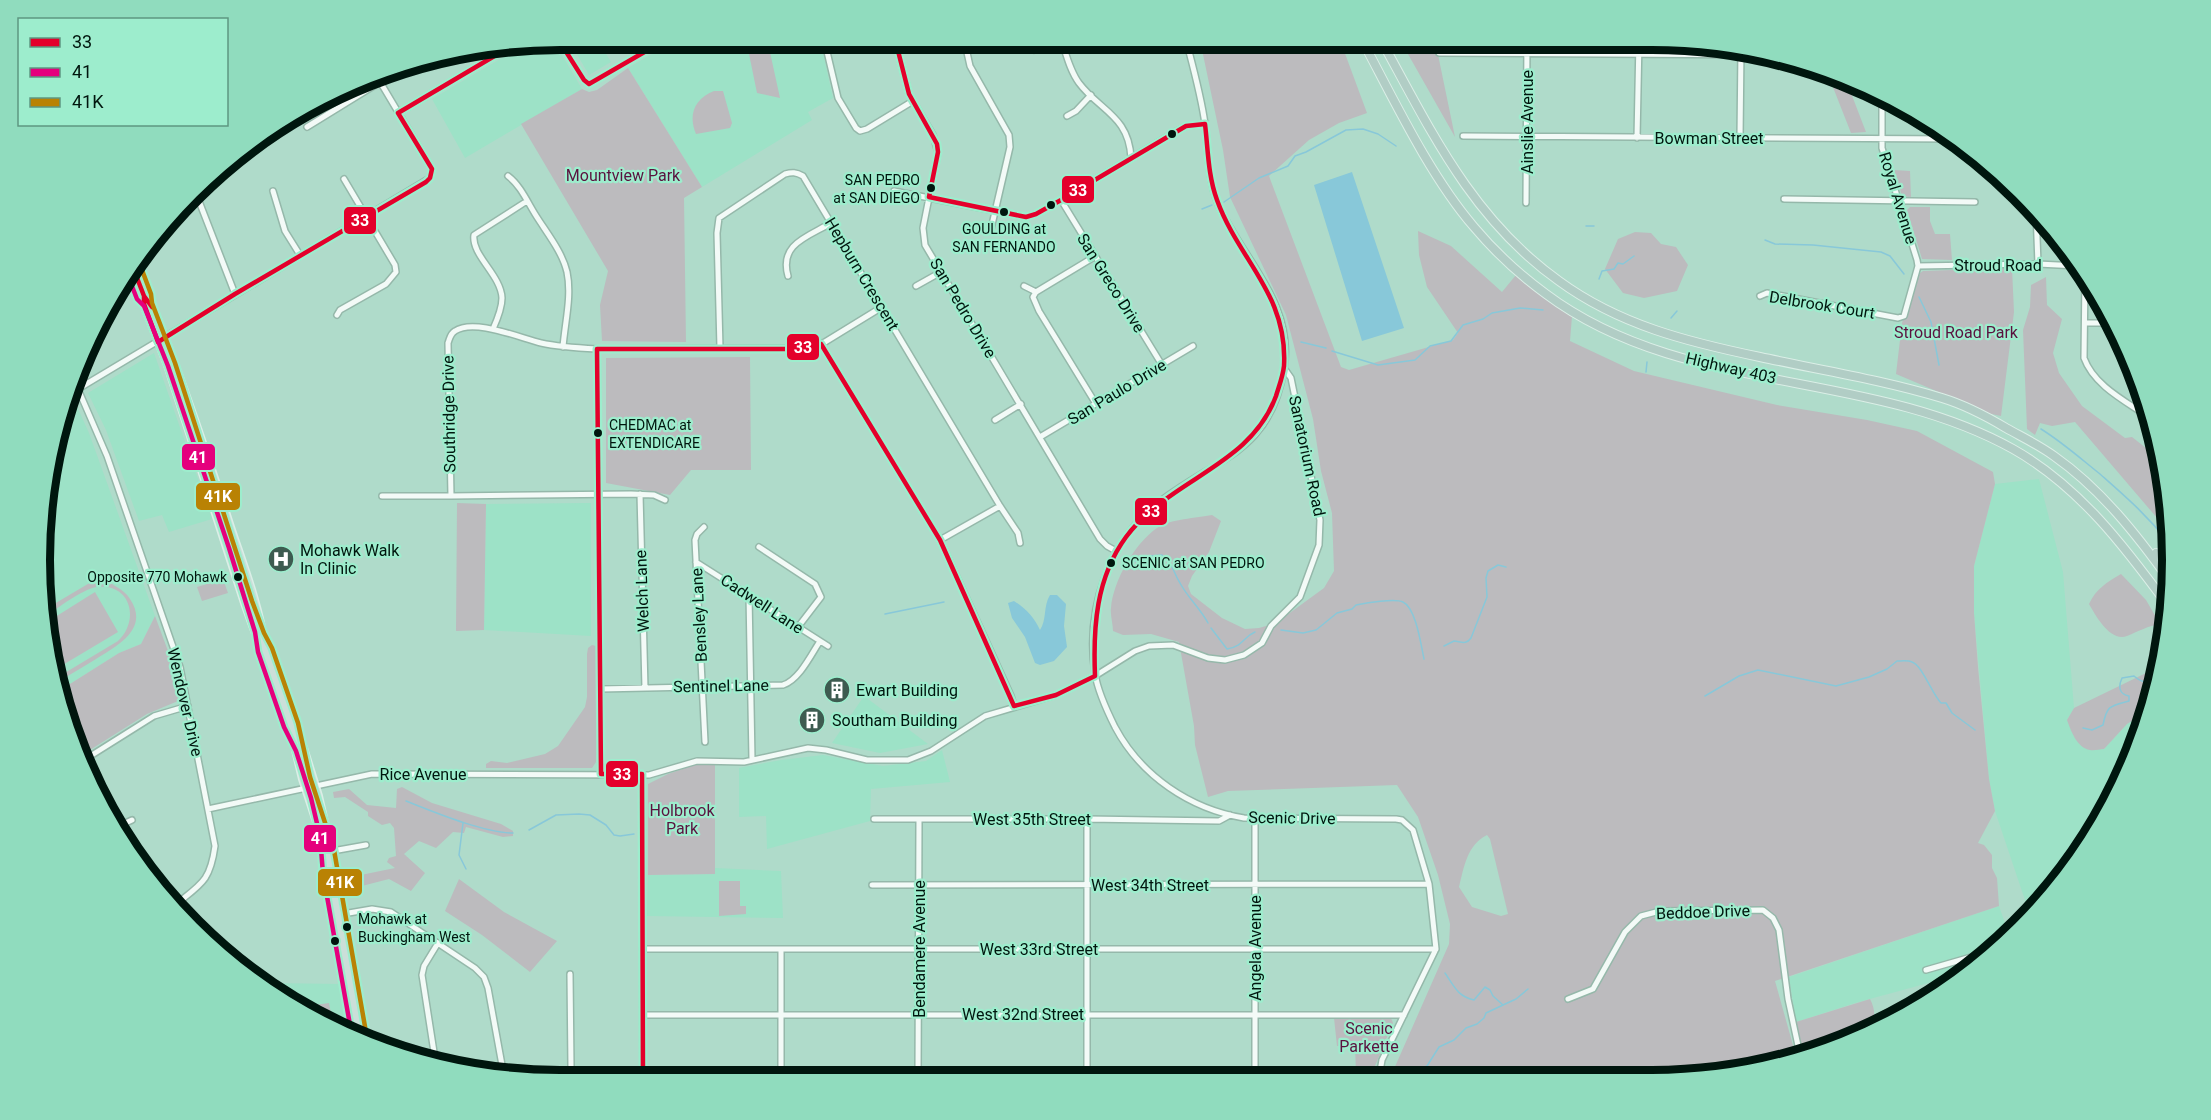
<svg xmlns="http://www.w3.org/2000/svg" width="2211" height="1120" viewBox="0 0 2211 1120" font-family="Roboto,sans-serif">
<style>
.built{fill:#9de2c7}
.green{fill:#bcbbbe;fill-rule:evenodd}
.water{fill:#88c8d9}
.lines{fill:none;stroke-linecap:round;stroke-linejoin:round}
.stream{stroke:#88c8d9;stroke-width:1.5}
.minor-casing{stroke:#95b8aa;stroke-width:8}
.major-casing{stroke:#dbefe7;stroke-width:10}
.highway-casing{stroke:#dbefe7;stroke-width:10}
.minor{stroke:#f3faf7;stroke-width:5}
.major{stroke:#cbdfd9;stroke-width:7}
.highway{stroke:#b1cdc5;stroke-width:8}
.bus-1-casing{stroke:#9dedcd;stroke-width:9}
.bus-2-casing{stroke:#9dedcd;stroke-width:9}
.bus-3-casing{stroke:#9dedcd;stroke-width:9}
.bus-1{stroke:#e4002b;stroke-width:4.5}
.bus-2{stroke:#e5007d;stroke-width:4.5}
.bus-3{stroke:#b98204;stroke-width:4.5}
.bus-dot{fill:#00160e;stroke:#9dedcd;stroke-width:2}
.labels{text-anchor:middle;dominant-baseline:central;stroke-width:4.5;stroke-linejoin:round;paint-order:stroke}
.bus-label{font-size:14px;fill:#00160e;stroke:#9dedcd;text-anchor:start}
.street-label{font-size:16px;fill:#00160e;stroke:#9dedcd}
.park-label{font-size:16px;fill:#5a123f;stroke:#9dedcd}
.poi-label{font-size:16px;fill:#00160e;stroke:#9dedcd;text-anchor:start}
.rim{fill:none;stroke:#00160e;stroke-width:8}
.line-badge{stroke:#9dedcd;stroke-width:2}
.badge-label{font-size:16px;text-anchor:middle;font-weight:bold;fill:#fff}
</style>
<rect width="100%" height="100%" fill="#afdbca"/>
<path class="built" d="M568,39H597L611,62L589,75Z
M677,39H820L833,98L808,112L812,120L702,187L628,68Z
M553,40L582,89L465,158L432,99L524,45Z
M154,353L212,519L169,532L162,515L139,521L106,430L88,393Z
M72,401L75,402L89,433L155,616L141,644L119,653L62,689L43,628L49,458L65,405Z
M2039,479L2063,572L2074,708L2067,720L2104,749L2127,724L2143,714L2150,706L2118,790L2043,903L2030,915L1995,811L1989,779L1974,613V566L1995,484Z
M591,503V636L484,630L486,504Z
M864,696L928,744L880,753L832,743Z
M942,750L950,782L871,789L870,821L767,849L766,816L739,817V768L781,760L823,755L883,766L926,761Z
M715,868L781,871L783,918L647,916L648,875L715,874Z
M1999,906L2009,935L1969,972L1855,1003L1796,1022L1789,977Z
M267,983L340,984L349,1035L330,1027Z"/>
<path class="green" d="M771,39H784L768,43L780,98L757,93L749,54L753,53Z
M1200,40H1340L1367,113L1339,123L1309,140L1269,176L1341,367L1349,370L1453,340L1458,333L1427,287L1419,255L1418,231L1451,246L1502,292L1516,275L1539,294L1572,316L1570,341L1634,371L1777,405L1867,420L1917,431L1993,472L1995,484L1974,566V613L1978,667L1989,779L1995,811L1978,843L1984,845L1992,855V868L1997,878L1999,906L1775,981L1796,1056L1719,1076L1395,1077L1394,1069L1449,944L1450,924L1438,875L1418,817L1397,785L1228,791L1208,797L1195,745L1194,726L1179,642L1151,634L1123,635L1113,631C1113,624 1110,615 1111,608C1113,581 1135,543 1157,528C1170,519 1197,518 1212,515L1221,521L1209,552L1192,576L1188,586L1191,594L1222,618L1245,629L1259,628L1276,623L1324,588L1334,571L1332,513L1321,471L1313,419L1286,315L1230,197L1223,150ZM1487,835L1490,839L1508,914L1501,916L1472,907L1459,887C1464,867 1467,845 1487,835Z
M1400,40H1435L1455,137Z
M628,68L702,187L684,198L686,342L602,341L600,305L608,271L521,124L582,89L589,92L597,90Z
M1827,72L1846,80L1866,132L1851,133Z
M714,91H723L732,123L730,128L696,134C688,115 694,99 714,91Z
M1894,170L1910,171L1911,197L1902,196Z
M1910,207H1930V221L1935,234H1950L1952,260L1922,259L1907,210Z
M1635,232L1651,233L1661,244L1676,247L1688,265L1677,291L1644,298L1623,293L1605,269L1618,239Z
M2012,268L2014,312L2001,416L1977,411L1948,396L1896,374L1902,323L1920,273L1923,271Z
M2046,277L2047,305L2062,319L2053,353L2059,373L2082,406L2125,438L2132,437L2160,459L2167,492L2169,532L2075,422L2052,426L2040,423L2035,435L2027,429L2023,330L2030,307L2031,285Z
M750,357L751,470H691L670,495L606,483V358Z
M457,503L486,504L484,630L456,631Z
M2121,574L2146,600L2160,624C2148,626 2139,631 2127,636C2110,642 2096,616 2089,604C2096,589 2107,582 2121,574Z
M103,575C111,587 123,587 130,599C150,629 117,646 96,659C84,666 72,674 59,681L58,677L118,641C140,620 131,583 97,587C82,589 57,609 44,617V610Z
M223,579L228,593L202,601L197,587Z
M95,592L118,632L56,669L44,624Z
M155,616L171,659L180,698L178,701L147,714L82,755L62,689L119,653L141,644Z
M592,645L596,646V762L592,768H486V764L491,761L507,763L545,754L558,746L585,707L587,697V654L588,648Z
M2159,664L2154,695L2150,706L2143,714L2127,724L2104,749C2100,749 2094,751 2090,750C2077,748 2071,731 2067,720L2074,708L2146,673Z
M697,764L715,765V874L648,875V784L668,774Z
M402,787L432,803L501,824L513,831V836L503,837L466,827L464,833L453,832L436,848L419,841L404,854L425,873L411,891L389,879L354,888L351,877L395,868L387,862L389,858L396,856L394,828L390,823L382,825L368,816V812L345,797L334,798L333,792L349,789L367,805L396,808L397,789Z
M459,879L504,912L557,941L530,972L482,935L445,911Z
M719,881H740V906H746V914L719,916Z
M1870,999C1891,1039 1828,1047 1803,1054L1796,1022Z
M329,1003L334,1029L301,1007Z
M1334,1018H1391L1393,1023L1372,1073L1356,1074L1355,1045L1337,1046Z"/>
<path class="water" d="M1352,172L1404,328L1362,341L1314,185Z
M1050,595H1057L1066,604L1064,626L1067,647L1054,661L1040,665L1035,663L1025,637L1012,618L1008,603L1014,601C1026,609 1034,617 1040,630C1047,620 1043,606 1050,595Z"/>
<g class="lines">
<path class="stream" d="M1224,202L1259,178L1288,166L1295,156L1306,152L1346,130L1363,129L1378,134L1396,146
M1202,209L1212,205
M1586,226H1594
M1765,240L1775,244L1813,245L1881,252L1890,256L1904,274
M1599,279L1602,271L1614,269L1618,263L1623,264L1634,256
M1919,297L1931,322L1939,365
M1671,318L1677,311
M1301,342L1326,348
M1332,351L1378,365L1415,360L1430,346L1451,341L1463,325L1483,319L1492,313L1520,308L1543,310
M1646,372L1647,362
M2041,429C2062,442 2080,458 2100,474C2126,497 2147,515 2169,543
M1122,566L1150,556L1162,555C1173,563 1173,572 1180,583C1188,598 1200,608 1208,623
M885,614L944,602
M1211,628L1227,649C1244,646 1243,637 1255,632
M1281,630L1303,633L1316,630L1337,613L1352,609L1356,605C1366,603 1395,598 1403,602C1416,608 1421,645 1424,659
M1444,646L1454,641C1462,642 1466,645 1471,638L1487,597L1486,578L1488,571L1498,565L1506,567
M1705,696L1739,676L1758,670L1836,686L1869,677L1887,669L1897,661C1902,661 1908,660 1912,662C1922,665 1932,694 1941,703H1946L1952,713L1975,730
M2083,728L2092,730L2103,725C2107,705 2110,706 2129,701V696C2119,694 2118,687 2122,678L2134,676C2142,683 2148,684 2157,677
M406,801C434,812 484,833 513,833
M463,823L459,855L466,869
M529,830L556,815L579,814L590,815L606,825L614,835L620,836L634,834
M1445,973C1454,986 1457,996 1474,1000L1485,987L1490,990L1493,996L1503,1005L1516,999L1528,989
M1395,1072L1414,1073L1427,1066L1439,1047L1454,1040L1466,1028L1477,1024L1484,1018L1486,1013L1503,1005"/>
<defs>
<path id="minor" d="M558,39L584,80L589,84L667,39
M824,39L838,98L856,128L860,131L867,129L913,101
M895,39L909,94L933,135L938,152L923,228L925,245L1100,539L1107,546L1116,551
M964,39L970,66L1009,135L1010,147L991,229
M1061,39C1066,54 1070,71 1079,83C1100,111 1129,116 1131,158
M1186,40C1193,67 1201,95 1205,124C1208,150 1208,179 1218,204C1242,259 1295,303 1284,369C1270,452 1219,457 1162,500C1109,539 1085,609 1095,674C1098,692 1107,711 1115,727C1141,776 1190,809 1244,818L1396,819L1402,820L1413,830L1429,884L1436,949L1382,1060L1379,1077
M1034,50L1046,39
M1439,53L1773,55
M398,113L508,48
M1067,116L1076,111L1091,95
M307,127L380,82
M1463,136L1956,139
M1740,137L1741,49
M1637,138L1639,40
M508,176C520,185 527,201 535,214C546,232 562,251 567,272C572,296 565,322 563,347
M273,191L285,231L300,255
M894,191L1026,217L1036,214L1061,200L1177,131L1186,126L1205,124
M197,196L235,294
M1784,199L1975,202
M1061,200L1162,365
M1526,203L1527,40
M2036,211L2038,264
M1094,257L1036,292L1033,297L1039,311L1096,404
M1918,266L2038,264L2078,266
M788,276C779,244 807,237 831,223
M2085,276L2084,358C2094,386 2127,402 2150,418
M916,286L941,272
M1024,286L1036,292
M1760,296L1767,293L1898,318L1904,316L1918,266L1917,260L1882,148V93
M337,315L340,310L386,284L396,272L395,265L344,179
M2085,323H2113
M493,329C497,320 502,308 502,298C501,275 471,255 474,235L527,201
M821,344L940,540L1011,696L1014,706
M720,348L717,233L719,218L785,174C792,172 796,172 803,176L1000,506L1018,533L1020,543
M597,349C578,348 559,347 541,343C520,338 474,318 455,331C450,334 450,338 448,343L451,496L631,494L654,495L665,500
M78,389L107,456L180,667L215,846C210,882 201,884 175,905
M68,395L430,178L432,169L376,75
M995,420L1021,404
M1040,437L1193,346
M640,494L645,688
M382,496H451
M704,527L697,534L695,540L705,742
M940,540L1000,506
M759,547L815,584L821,597L798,627
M696,562L828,646
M749,595L752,760
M600,689L783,685C799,680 811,655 820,641
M84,760L154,716L188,706
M601,774L597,349L805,348L825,342L882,307
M642,774L643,1080
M208,809L372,774L649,775L697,761L744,762L808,748L826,750L867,760H908L931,751L985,716L1056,695L1095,676L1135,651L1149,646L1173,645L1208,658L1225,660L1244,655L1262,643L1271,626L1300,597L1319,545L1320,520L1291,378L1284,368
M874,819H1087L1219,821L1230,815
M1087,819V1078
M119,826L132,820
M327,852L366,845
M872,885L1429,884
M337,915L372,909L391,912L475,968L484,977L488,988L504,1076
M642,949H1436
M1926,970L1992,951
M570,974L571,1067L575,1075L583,1080
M1568,999L1593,989L1625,932L1641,916L1660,911L1763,910L1773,918L1779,930L1788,999L1800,1055
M643,1015H1404
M436,1065L422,975L424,966L438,943
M1034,1078H1121
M1255,1078V819
M744,1079H802
M781,1079V949
M918,1079L919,820"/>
<path id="major" d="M132,265L144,296L150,301C179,373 204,447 228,521C241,561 258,603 264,644
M144,296V304L168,365L245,603L257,636L265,650L291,725L303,748L318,796L327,835L330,873L360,1039
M292,733L303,779L325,846"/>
<path id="highway" d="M1362,40C1394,100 1430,176 1474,227C1495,252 1520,275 1546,294C1682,396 1868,368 2013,449C2079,486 2125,547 2169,607
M1381,40C1431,131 1472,219 1559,281C1619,325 1688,342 1760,357C1820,370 1883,380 1942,398C1965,405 1986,416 2006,428C2022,437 2039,445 2054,456C2101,489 2137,535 2170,581
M2156,553L2170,570"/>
</defs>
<use href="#minor" class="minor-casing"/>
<use href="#major" class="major-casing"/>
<use href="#highway" class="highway-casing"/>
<use href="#minor" class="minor"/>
<use href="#major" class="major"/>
<use href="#highway" class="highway"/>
<defs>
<path id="bus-1" d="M558,39L584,80L589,84L667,39
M132,265L144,296L152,307
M144,296V304L158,342L235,294L426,182L430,178L432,169L398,113L508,48
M643,1080L642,774H601L597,349H792L821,344L940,540L1014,706L1056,695L1095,676C1093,627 1096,578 1126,537C1170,478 1250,467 1276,396C1279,386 1283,376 1284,366C1288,294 1239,261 1217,200C1208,176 1208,149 1205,124L1186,126L1061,200L1036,214L1026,217L929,197L938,152L937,144L909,94L895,39"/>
<path id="bus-2" d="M126,271L137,299L144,306L168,366L229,548L255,632L258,652L284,727L296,751L311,798L320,836L323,874L352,1036"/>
<path id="bus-3" d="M139,262L151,294L152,303L175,363L252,601L264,633L272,648L298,723L310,777L334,850L367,1038"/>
</defs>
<use href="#bus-1" class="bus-1-casing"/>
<use href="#bus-2" class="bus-2-casing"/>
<use href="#bus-3" class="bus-3-casing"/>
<use href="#bus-1" class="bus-1"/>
<use href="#bus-2" class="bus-2"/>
<use href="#bus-3" class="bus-3"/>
</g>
<defs>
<symbol id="hospital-disc" viewBox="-11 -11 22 22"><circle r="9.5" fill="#3d5b50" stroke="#9dedcd"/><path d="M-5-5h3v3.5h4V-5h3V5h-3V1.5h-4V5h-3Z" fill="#fff"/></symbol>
<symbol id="building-disc" viewBox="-11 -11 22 22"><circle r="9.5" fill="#3d5b50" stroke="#9dedcd"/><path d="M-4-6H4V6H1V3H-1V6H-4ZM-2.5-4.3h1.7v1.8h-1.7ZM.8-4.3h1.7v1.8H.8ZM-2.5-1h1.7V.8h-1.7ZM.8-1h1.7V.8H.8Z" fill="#fff"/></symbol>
</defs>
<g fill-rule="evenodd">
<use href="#hospital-disc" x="266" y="544" width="30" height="30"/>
<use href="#building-disc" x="822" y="675" width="30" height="30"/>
<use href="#building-disc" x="797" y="705" width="30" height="30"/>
</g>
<g class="bus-dot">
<circle cx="1172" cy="134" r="5"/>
<circle cx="931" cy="188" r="5"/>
<circle cx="1051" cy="205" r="5"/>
<circle cx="1004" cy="212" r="5"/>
<circle cx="598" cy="433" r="5"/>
<circle cx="1111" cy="563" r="5"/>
<circle cx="238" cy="577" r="5"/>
<circle cx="347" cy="927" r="5"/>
<circle cx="335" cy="941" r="5"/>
</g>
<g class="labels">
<g class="bus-label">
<text x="920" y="180" text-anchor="end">SAN PEDRO<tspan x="920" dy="18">at SAN DIEGO</tspan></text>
<text x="1004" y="229" text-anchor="middle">GOULDING at<tspan x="1004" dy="18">SAN FERNANDO</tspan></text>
<text x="609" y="425">CHEDMAC at<tspan x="609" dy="18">EXTENDICARE</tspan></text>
<text x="1122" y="563">SCENIC at SAN PEDRO</text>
<text x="227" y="577" text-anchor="end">Opposite 770 Mohawk</text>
<text x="358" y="919">Mohawk at<tspan x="358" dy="18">Buckingham West</tspan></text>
</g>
<g class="street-label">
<text transform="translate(1527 122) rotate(-90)">Ainslie Avenue</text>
<text x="1709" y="138">Bowman Street</text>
<text transform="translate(1898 198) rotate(73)">Royal Avenue</text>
<text x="1998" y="265">Stroud Road</text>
<text transform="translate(862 274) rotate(59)">Hepburn Crescent</text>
<text transform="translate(1111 283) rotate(58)">San Greco Drive</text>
<text transform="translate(1822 305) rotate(9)">Delbrook Court</text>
<text transform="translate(963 308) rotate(59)">San Pedro Drive</text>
<text transform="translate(1731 368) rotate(13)">Highway 403</text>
<text transform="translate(1117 392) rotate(-31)">San Paulo Drive</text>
<text transform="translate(449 414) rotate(-91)">Southridge Drive</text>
<text transform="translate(1307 456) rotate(78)">Sanatorium Road</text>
<text transform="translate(642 591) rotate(-92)">Welch Lane</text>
<text transform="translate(762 604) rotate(33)">Cadwell Lane</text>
<text transform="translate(699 615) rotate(-93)">Bensley Lane</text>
<text transform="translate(721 686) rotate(-1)">Sentinel Lane</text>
<text transform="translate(185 702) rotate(77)">Wendover Drive</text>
<text x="423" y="774">Rice Avenue</text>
<text transform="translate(1292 818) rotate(1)">Scenic Drive</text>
<text x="1032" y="819">West 35th Street</text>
<text x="1150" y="885">West 34th Street</text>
<text transform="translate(1703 912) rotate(-2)">Beddoe Drive</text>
<text transform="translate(1255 948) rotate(-90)">Angela Avenue</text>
<text transform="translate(919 949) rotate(-90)">Bendamere Avenue</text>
<text x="1039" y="949">West 33rd Street</text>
<text x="1023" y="1014">West 32nd Street</text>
</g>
<g class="park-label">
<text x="623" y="175">Mountview Park</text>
<text x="1956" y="332">Stroud Road Park</text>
<text x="682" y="810">Holbrook<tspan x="682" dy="18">Park</tspan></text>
<text x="1369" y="1028">Scenic<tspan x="1369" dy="18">Parkette</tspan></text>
</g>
<g class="poi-label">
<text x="300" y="550">Mohawk Walk<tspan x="300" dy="18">In Clinic</tspan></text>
<text x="856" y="690">Ewart Building</text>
<text x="832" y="720">Southam Building</text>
</g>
</g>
<path d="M0 0H2211V1120H0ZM560 50H1652A510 510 0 0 1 2162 560V560A510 510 0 0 1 1652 1070H560A510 510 0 0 1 50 560V560A510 510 0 0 1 560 50Z" fill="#90dcbe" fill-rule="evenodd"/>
<path class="rim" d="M560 50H1652A510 510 0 0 1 2162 560V560A510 510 0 0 1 1652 1070H560A510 510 0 0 1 50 560V560A510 510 0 0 1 560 50Z"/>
<g class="line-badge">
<rect x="1061" y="175" width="34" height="29" rx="6" fill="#e4002b"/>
<rect x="343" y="206" width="34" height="29" rx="6" fill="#e4002b"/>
<rect x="786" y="333" width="34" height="28" rx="6" fill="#e4002b"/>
<rect x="181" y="443" width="35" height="28" rx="6" fill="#e5007d"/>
<rect x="195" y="482" width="46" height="29" rx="6" fill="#b98204"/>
<rect x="1134" y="497" width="34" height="29" rx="6" fill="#e4002b"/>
<rect x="605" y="760" width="34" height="28" rx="6" fill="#e4002b"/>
<rect x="303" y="824" width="34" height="29" rx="6" fill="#e5007d"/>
<rect x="317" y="868" width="46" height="29" rx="6" fill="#b98204"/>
</g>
<g class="badge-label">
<text x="1078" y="196">33</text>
<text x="360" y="226">33</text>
<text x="803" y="353">33</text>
<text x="198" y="463">41</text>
<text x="218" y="502">41K</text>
<text x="1151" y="517">33</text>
<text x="622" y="780">33</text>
<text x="320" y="844">41</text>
<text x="340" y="888">41K</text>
</g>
<rect x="18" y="18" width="210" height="108" fill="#9dedcd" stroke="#5e9781" stroke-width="1.5"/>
<rect x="30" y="38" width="30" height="9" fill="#e4002b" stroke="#5e9781" stroke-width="1.5"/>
<text x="72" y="48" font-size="18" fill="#00160e">33</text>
<rect x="30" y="68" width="30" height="9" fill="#e5007d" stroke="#5e9781" stroke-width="1.5"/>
<text x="72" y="78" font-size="18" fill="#00160e">41</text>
<rect x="30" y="98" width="30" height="9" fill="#b98204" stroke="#5e9781" stroke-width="1.5"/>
<text x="72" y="108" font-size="18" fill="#00160e">41K</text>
</svg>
